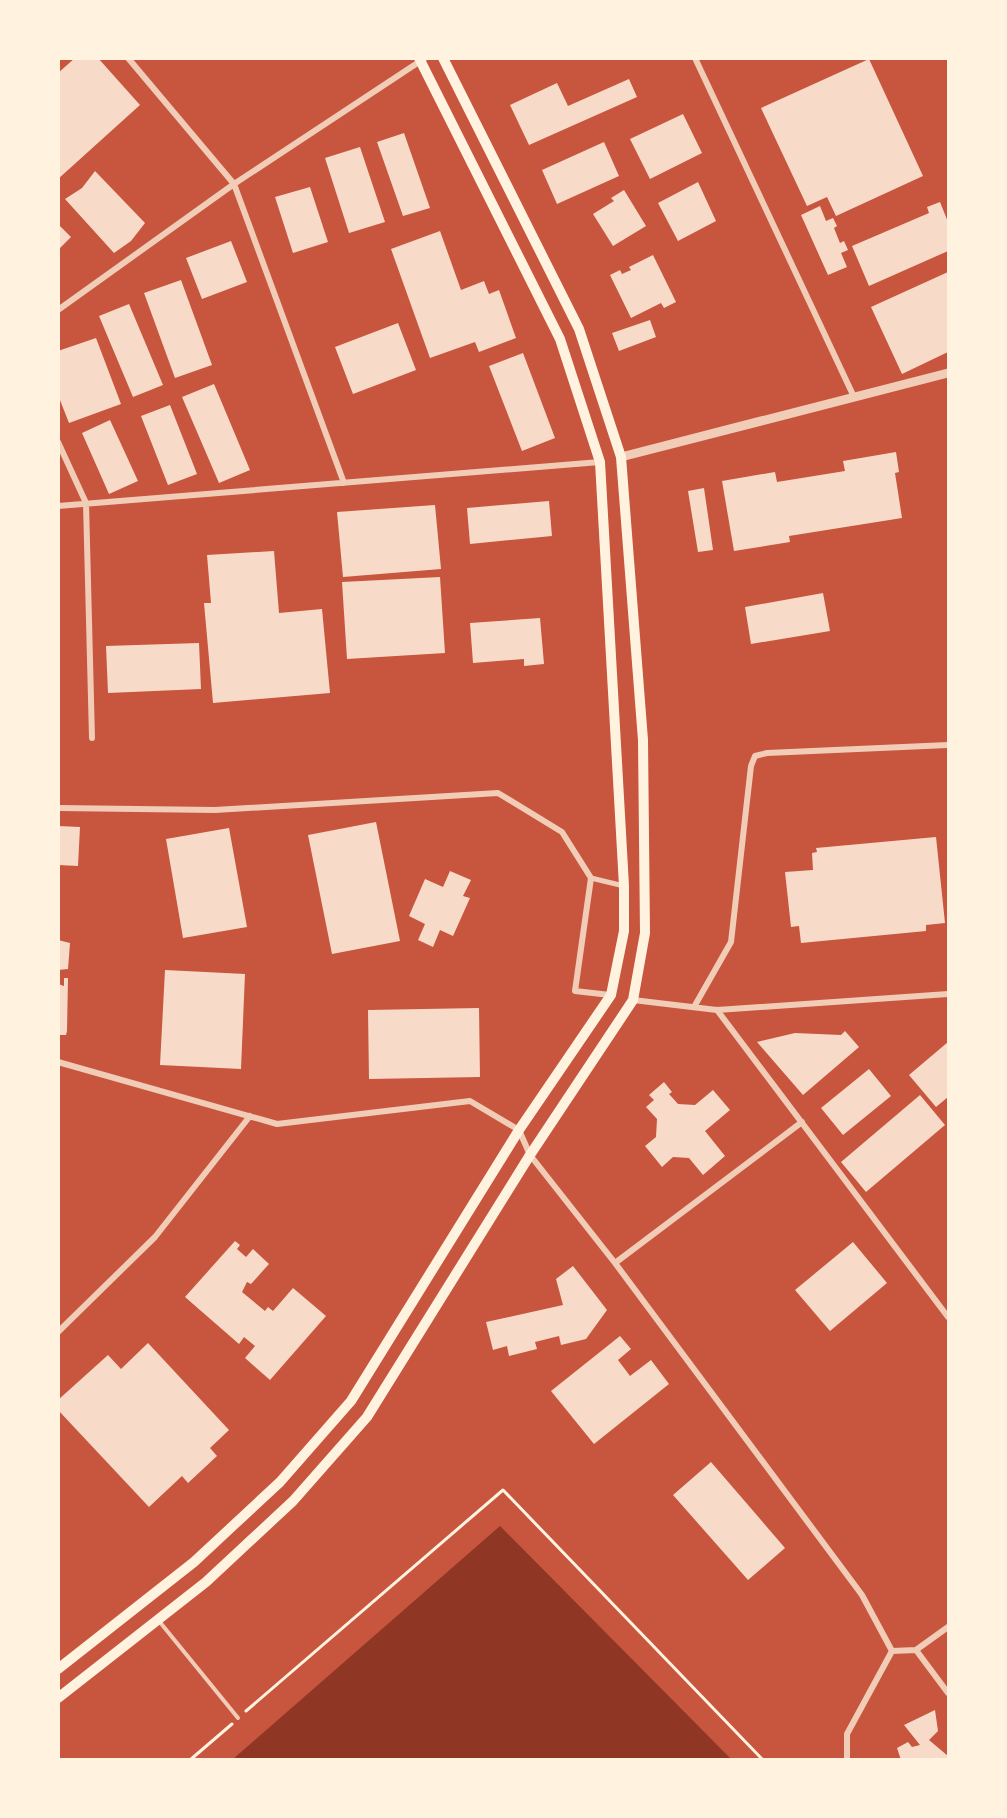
<svg xmlns="http://www.w3.org/2000/svg" width="1007" height="1818" viewBox="0 0 1007 1818" font-family="Raleway,sans-serif">
<style>
.water{fill:#8f3625}
.building{fill:#f7dbc8}
.lines{fill:none;stroke-linecap:round;stroke-linejoin:round}
.path{stroke:#fff3e0;stroke-width:3}
.service{stroke:#f1ccb7;stroke-width:4}
.pedestrian{stroke:#f1ccb7;stroke-width:5}
.minor{stroke:#f1ccb7;stroke-width:6}
.tertiary{stroke:#f1ccb7;stroke-width:9}
.secondary{stroke:#fff3e0;stroke-width:10}
</style>
<rect width="100%" height="100%" fill="#c8553d"/>
<path class="water" d="M500,1526L731,1759H233Z"/>
<path class="building" d="M75,58H98L140,105L58,179V73Z
M869,59L923,176L836,216L827,197L807,206L761,108Z
M629,79L637,97L529,145L510,105L557,83L568,106Z
M683,114L702,153L650,179L630,139Z
M404,133L430,208L403,216L377,142Z
M604,142L619,176L557,204L542,170Z
M360,147L385,222L349,233L325,158Z
M95,171L145,223L131,241L114,253L65,199L82,188Z
M698,182L716,221L678,241L658,203Z
M310,187L328,242L293,253L275,197Z
M624,190L646,226L613,246L593,214L614,201L611,198Z
M940,202L948,222V251L869,286L852,246L929,213L927,207Z
M820,206L826,221L833,218L837,226L834,228L840,243L844,241L848,250L841,253L847,267L828,275L801,215Z
M58,224L71,237L58,250Z
M440,231L461,290L484,281L489,294L499,290L516,338L479,352L475,342L430,358L391,249Z
M231,241L247,282L202,299L186,258Z
M653,255L676,302L664,308L661,303L631,318L610,275L620,270L622,274L631,270L629,267Z
M948,272V352L902,374L871,307Z
M181,280L212,365L175,378L144,293Z
M129,304L163,385L133,397L99,316Z
M650,320L656,337L619,351L612,333Z
M398,323L416,370L353,394L335,347Z
M96,338L121,404L69,423L58,395V351Z
M523,353L555,438L522,451L489,366Z
M214,384L250,470L219,483L182,397Z
M170,405L197,474L168,485L141,416Z
M110,420L138,481L109,494L82,433Z
M896,452L899,472L895,473L902,518L789,536L790,542L734,551L722,481L775,472L777,482L845,471L843,461Z
M704,488L713,550L698,552L688,491Z
M549,501L552,536L470,544L467,508Z
M435,505L441,569L343,577L337,512Z
M274,551L279,613L322,609L330,693L213,703L204,603H211L207,555Z
M440,577L445,653L347,659L342,582Z
M823,593L830,631L751,644L745,607Z
M540,618L544,664L524,666V659L473,663L470,623Z
M199,643L201,689L108,693L106,646Z
M376,822L400,941L332,954L308,835Z
M58,826L80,827L78,866L58,865Z
M229,828L247,927L183,938L166,839Z
M936,837L945,923L926,925V931L801,943L799,926L791,927L785,872L813,870L812,853L817,852L816,848Z
M450,871L471,880L463,896L470,898L453,936L440,930L433,947L418,940L425,924L409,916L425,879L443,887Z
M58,940L70,943L68,969L58,970Z
M165,970L245,974L241,1069L160,1065Z
M64,978H68L67,1031L66,1035H58V984L64,986Z
M479,1008L480,1077L369,1079L368,1010Z
M845,1031L859,1047L803,1095L757,1042L795,1033L841,1035Z
M948,1042V1097L936,1107L909,1075Z
M869,1069L891,1096L843,1135L821,1108Z
M664,1082L672,1092L669,1094L678,1104L695,1105L713,1090L730,1110L705,1131L725,1156L703,1175L689,1158L673,1157L662,1167L645,1146L656,1137L657,1119L646,1107L654,1100L649,1095Z
M920,1095L945,1125L866,1192L841,1162Z
M235,1241L240,1245L237,1249L246,1257L253,1249L269,1264L251,1284L247,1282L242,1292L265,1311L268,1307L273,1311L293,1288L326,1316L270,1380L245,1358L255,1346L244,1337L239,1344L185,1297Z
M853,1242L887,1283L830,1331L795,1290Z
M573,1266L607,1310L586,1339L561,1345L559,1336L535,1342L537,1349L509,1356L507,1346L493,1350L486,1322L563,1305L556,1279Z
M620,1336L631,1349L618,1360L630,1376L651,1360L669,1384L594,1444L551,1391Z
M148,1343L229,1430L210,1448L217,1456L188,1483L182,1476L149,1507L58,1410V1400L108,1355L121,1369Z
M711,1462L785,1548L748,1580L673,1495Z
M935,1710L938,1731L929,1740L948,1756V1760H901L897,1748L908,1742L912,1747L920,1745L904,1725Z"/>
<g class="lines">
<path class="path" d="M246,1711L503,1490L763,1760
M190,1760L232,1724"/>
<path class="service" d="M159,1621L238,1718"/>
<path class="pedestrian" d="M591,878L624,886"/>
<path class="minor" d="M128,58L234,184L344,483
M695,58L854,397
M58,310L234,184L425,58
M58,442L86,503L92,738
M58,506L600,462
M58,808L215,810L498,793L562,832L591,878L575,991L610,995
M633,1000L717,1010L948,994
M694,1007L731,942L751,766L755,756L767,753L948,745
M717,1010L948,1317
M58,1062L277,1124L470,1101L519,1130L530,1155L615,1263L862,1595L892,1651L847,1734V1760
M615,1263L802,1122
M58,1332L155,1237L250,1116
M916,1650L948,1693
M892,1651L916,1650L948,1627"/>
<path class="tertiary" d="M621,457L948,373"/>
<path class="secondary" d="M58,1669L194,1562L280,1482L351,1401L519,1130L611,995L624,931V886L600,462L560,339L419,58
M58,1698L206,1582L293,1501L367,1417L530,1155L633,1000L645,933L643,740L621,457L579,329L443,58"/>
</g>
<rect width="1007" height="1818" fill="none" stroke="#fff3e0" stroke-width="120"/>
</svg>
